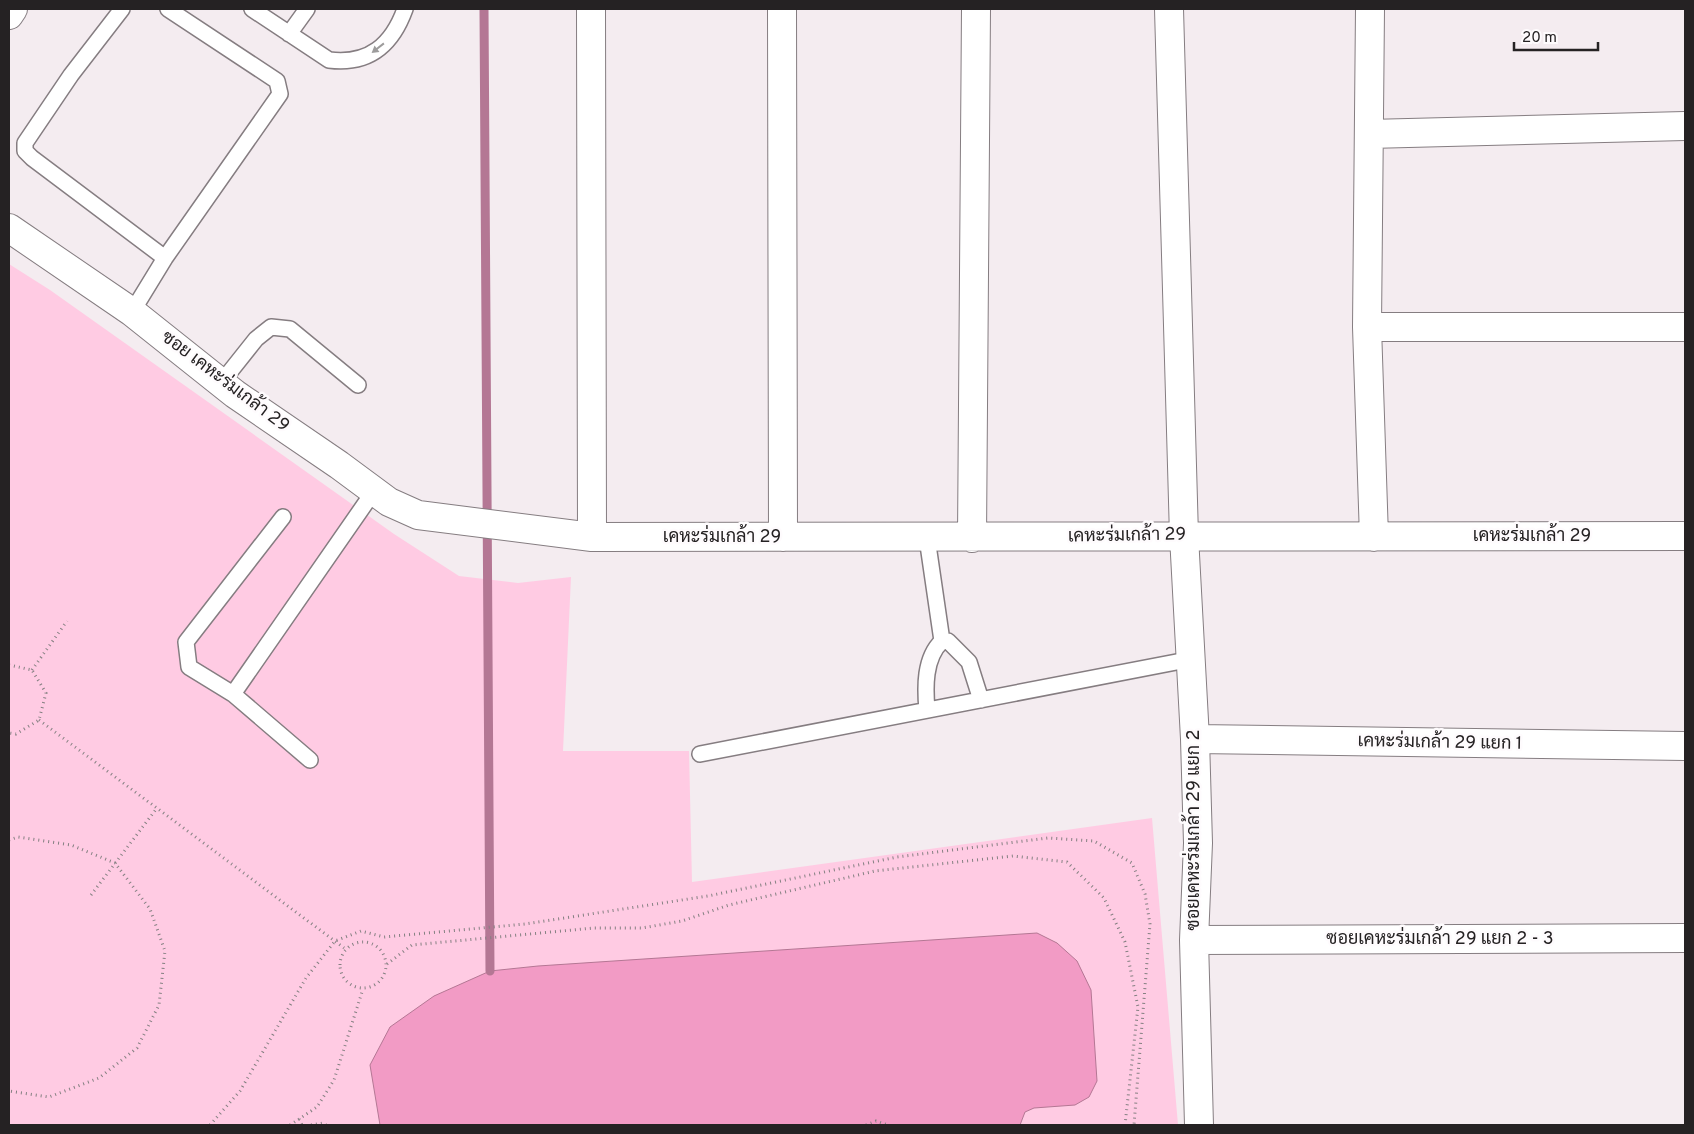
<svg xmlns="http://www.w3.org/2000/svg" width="1694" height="1134" viewBox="0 0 1694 1134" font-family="Overpass,Sarabun,sans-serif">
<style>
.green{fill:#ffcbe3}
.water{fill:#f29bc5;stroke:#b47794}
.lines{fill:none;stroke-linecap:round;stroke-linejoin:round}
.stream{stroke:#b47794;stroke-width:9}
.service-casing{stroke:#857d81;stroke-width:18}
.minor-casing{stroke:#857d81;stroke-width:30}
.tertiary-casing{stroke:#857d81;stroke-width:30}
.path{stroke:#858082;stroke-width:3;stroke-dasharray:1 4;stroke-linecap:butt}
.service{stroke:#fff;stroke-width:15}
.minor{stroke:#fff;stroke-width:28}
.tertiary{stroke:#fff;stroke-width:28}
.oneway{fill:#9d9c9c}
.labels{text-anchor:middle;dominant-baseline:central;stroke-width:5;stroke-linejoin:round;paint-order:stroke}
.street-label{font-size:18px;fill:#252223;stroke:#fefbfd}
</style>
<rect width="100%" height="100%" fill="#f4ecf0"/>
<path class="green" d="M9,264L50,290L394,534L459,576L518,583L571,577L563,751H689L692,882L1152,818L1178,1125H9Z"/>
<path class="water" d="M1037,933L1057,943L1077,961L1091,990L1097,1081L1089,1097L1075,1105L1034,1108L1025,1112L1020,1125H380L370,1065L390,1027L434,996L490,971L538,966Z"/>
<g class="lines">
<path class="stream" d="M484,9L490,971"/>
<defs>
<path id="service" d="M122,9L71,75L25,143V151L32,158L165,258
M252,9L329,60C369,65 392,45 405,9
M289,34L307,9
M132,312L165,258L280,94L277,81L168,9
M221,383L256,339L271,327L290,329L358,385
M927,538L942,641H948L969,662L981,700
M233,694L189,667L186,642L283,517
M927,710C925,688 924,658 942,641
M700,754L1192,659
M310,760L233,694L374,491"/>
<path id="minor" d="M591,9L592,537
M782,9L783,537
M1169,9L1184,536L1195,739L1198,843L1194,940L1199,1125
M1370,9L1367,327L1374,537
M1369,134L1685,126
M9,228L132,312L235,394L339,465L389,502L418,515L592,537L1685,536
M1367,327H1685
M972,538L976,9
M1195,739L1685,746
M1194,940L1685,938"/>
<path id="tertiary" d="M9,15L13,9"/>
</defs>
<use href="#service" class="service-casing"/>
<use href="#minor" class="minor-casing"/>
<use href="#tertiary" class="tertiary-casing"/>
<path class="path" d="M9,665L32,670L46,693L39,720L16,734L9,733
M32,670L67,621
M39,720L344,948
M9,840L18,837L71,845L115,863L150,909L165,951L159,1005L137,1048L99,1078L49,1097L9,1091
M91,895L157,808
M340 965a23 23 0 1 1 46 0a23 23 0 1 1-46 0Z
M387,964L412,945L594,928H642L682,921L729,905L875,871L1013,856L1067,862L1104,898L1125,942L1138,1007L1125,1125
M299,1119L302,1125
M210,1125L240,1091L306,978L335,941L361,931L384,937L525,924L708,896L897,857L1048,838L1094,841L1132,863L1145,894L1150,924L1134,1125
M290,1125L317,1107L334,1080L363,989
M311,1125L323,1123L326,1125
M866,1125L876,1121L888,1125"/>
<use href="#service" class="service"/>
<use href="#minor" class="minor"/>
<use href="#tertiary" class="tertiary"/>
</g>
<defs><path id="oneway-solid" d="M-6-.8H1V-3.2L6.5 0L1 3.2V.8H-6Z" transform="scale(1.25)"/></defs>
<use class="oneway" href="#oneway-solid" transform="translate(378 48) rotate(142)"/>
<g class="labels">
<g class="street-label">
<text transform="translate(225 382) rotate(37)">ซอย เคหะร่มเกล้า 29</text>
<text transform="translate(1127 536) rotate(-1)">เคหะร่มเกล้า 29</text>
<text x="1532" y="536">เคหะร่มเกล้า 29</text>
<text x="722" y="537">เคหะร่มเกล้า 29</text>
<text transform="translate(1440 743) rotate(1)">เคหะร่มเกล้า 29 แยก 1</text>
<text transform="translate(1194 830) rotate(-90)">ซอยเคหะร่มเกล้า 29 แยก 2</text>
<text x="1440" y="939">ซอยเคหะร่มเกล้า 29 แยก 2 - 3</text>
</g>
</g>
<rect width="1694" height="1134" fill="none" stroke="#252223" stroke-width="20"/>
<path d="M1514 42v8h84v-8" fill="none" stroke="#252223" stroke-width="2.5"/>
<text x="1522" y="42" font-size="15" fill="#252223" stroke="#fefbfd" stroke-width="4" paint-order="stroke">20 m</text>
</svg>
